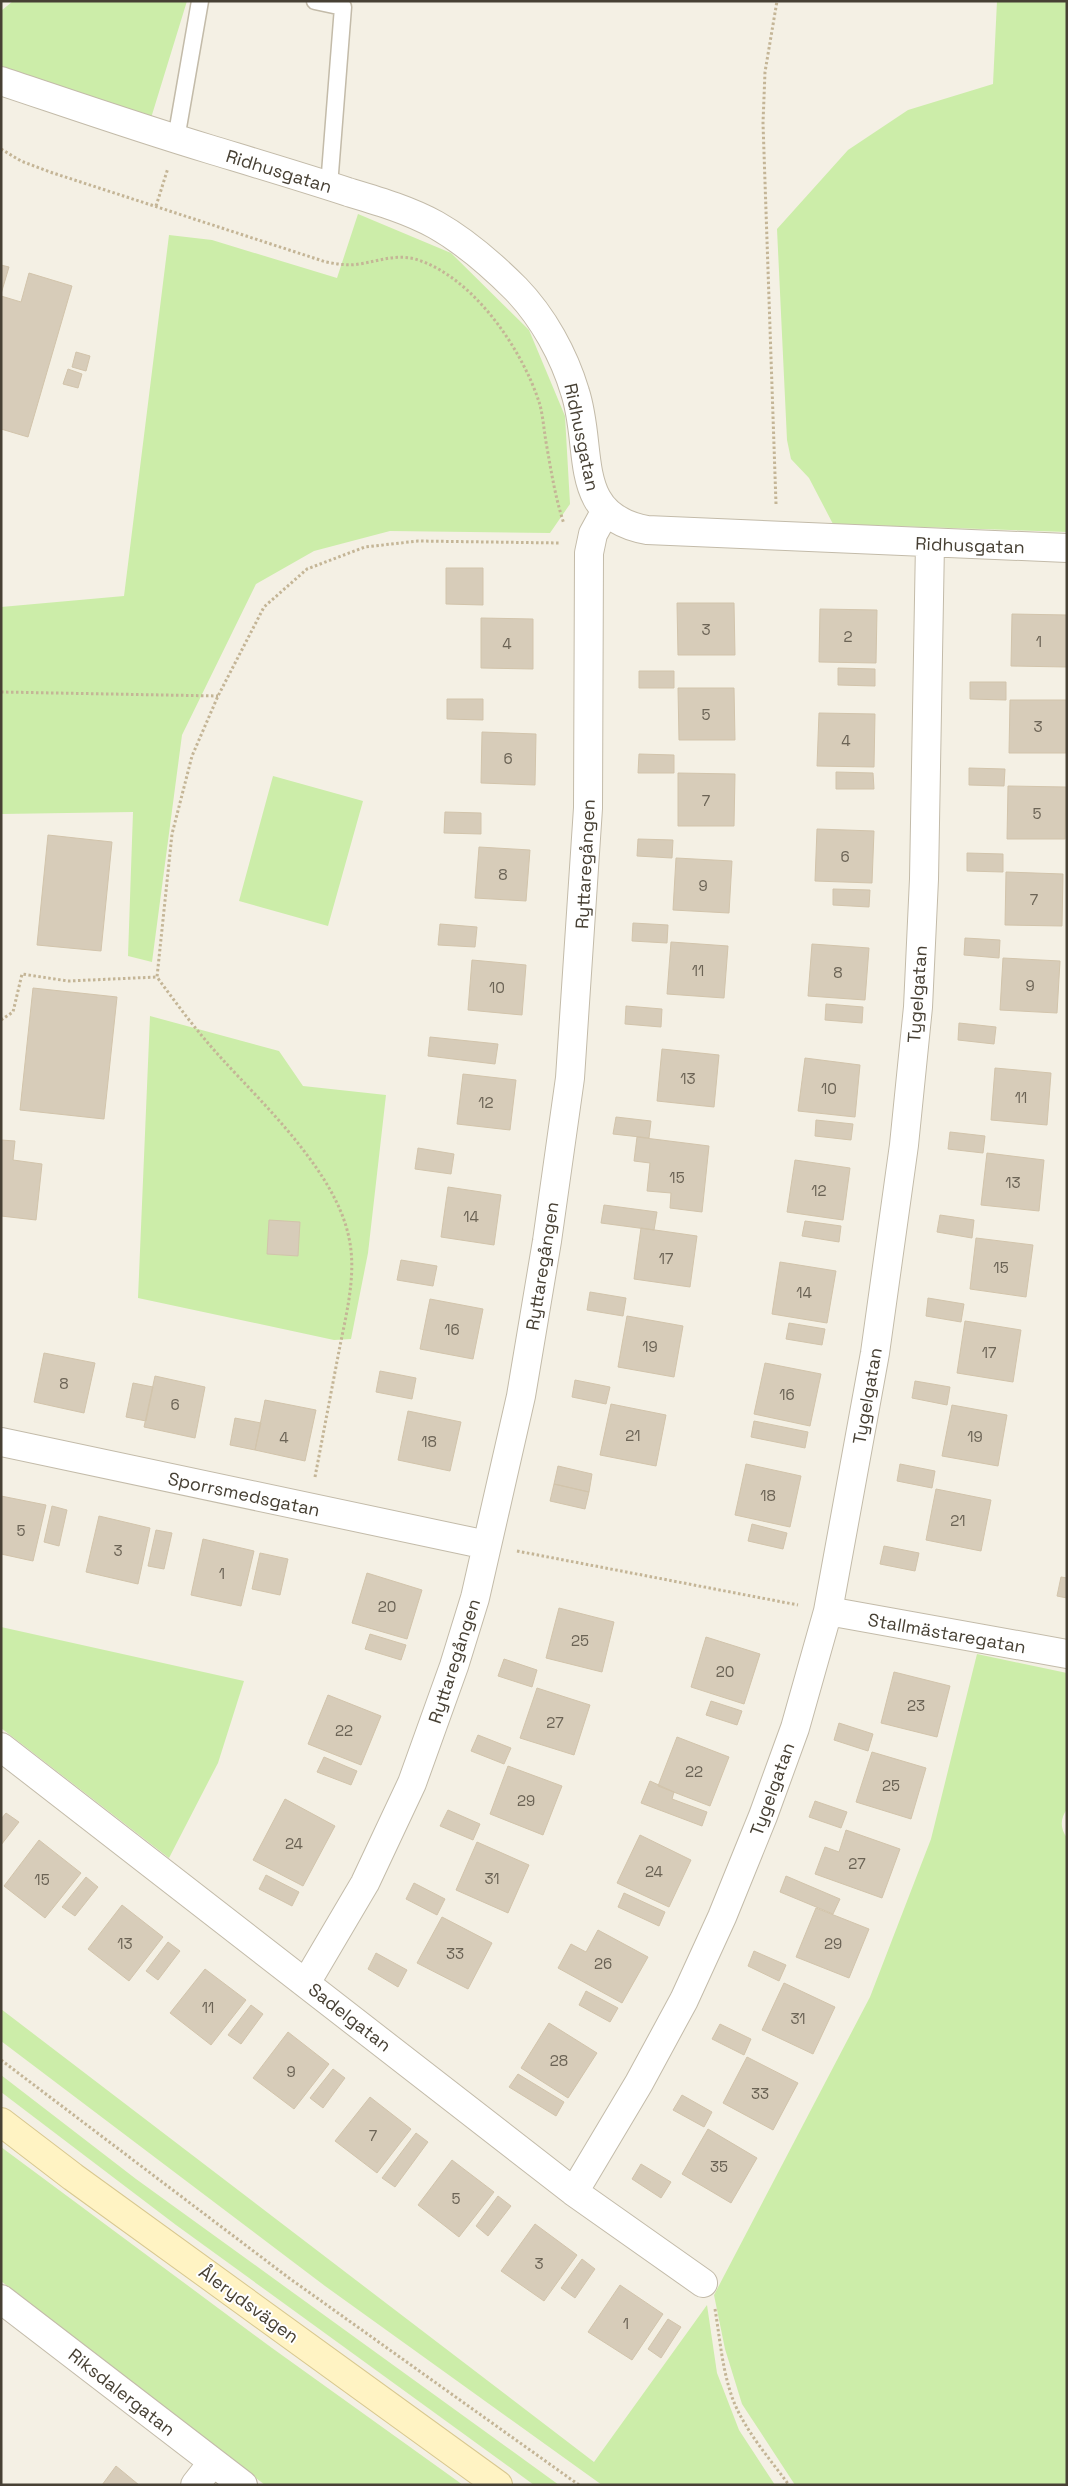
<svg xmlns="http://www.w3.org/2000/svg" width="1068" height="2486" viewBox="0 0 1068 2486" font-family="'Space Grotesk',sans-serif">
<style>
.green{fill:#cceda9}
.building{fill:#d7ccb9;stroke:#d2c4ab}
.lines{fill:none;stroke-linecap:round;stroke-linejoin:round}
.service-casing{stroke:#c3bba9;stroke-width:19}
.minor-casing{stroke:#c3bba9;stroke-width:30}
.secondary-casing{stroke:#d8c88f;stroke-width:30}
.path{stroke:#c4b596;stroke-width:3;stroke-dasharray:2.5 2.5;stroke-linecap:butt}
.service{stroke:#fff;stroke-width:16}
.minor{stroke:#fff;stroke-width:28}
.secondary{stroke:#fff3c3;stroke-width:28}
.labels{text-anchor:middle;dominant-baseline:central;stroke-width:4;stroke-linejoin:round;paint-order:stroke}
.number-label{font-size:15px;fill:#6b6355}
.street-label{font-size:18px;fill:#474034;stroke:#fff}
</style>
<rect width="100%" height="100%" fill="#f4f0e4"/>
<path class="green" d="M13,1H187L151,118L2,66L1,11Z
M997,1H1067V532L833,524L809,478L791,459L787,440L777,229L848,150L908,110L993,84Z
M358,214L451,253L529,330L565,416L570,504L550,533L390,531L314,551L256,584L182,735L152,962L128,956L133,812L1,814V607L124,596L169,235L212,240L337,278Z
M273,776L363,801L328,926L239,901Z
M150,1016L279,1051L303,1086L386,1095L368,1253L351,1339L334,1340L138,1298Z
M1,1627L244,1681L218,1763L169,1858L1,1728Z
M977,1654L1067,1673V1809C1060,1819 1060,1828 1067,1838V2485H795L742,2404L725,2349L714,2295L870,1997L931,1839Z
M1,2009L594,2462L707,2305L717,2373L739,2430L775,2485H602L325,2286L1,2041Z
M1,2075L136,2179L559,2485H534L176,2225L1,2092Z
M1,2147L272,2348L463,2485H265L1,2281Z"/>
<path class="building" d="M1,265L9,267L1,294Z
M29,273L72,286L28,437L1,429V296L21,302Z
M76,352L90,356L86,371L72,367Z
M68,369L82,374L78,388L63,384Z
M446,568H483V605L446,604Z
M677,603H734L735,655H678Z
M820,609L877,610L876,663L819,662Z
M1012,614L1067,615V667L1011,666Z
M481,618L533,619V669L481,668Z
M838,668L875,669V686L838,685Z
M639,671H674V688H639Z
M970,682H1006V700L970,699Z
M678,688H734L735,740H679Z
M447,699H483V720L447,719Z
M1010,700H1067L1066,753H1009Z
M819,713L875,714L874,767L817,766Z
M482,732L536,734L535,785L481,783Z
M639,754L674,755V773H638Z
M969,768L1005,769L1004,786L969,785Z
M836,772L873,773L874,789H836Z
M678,773L735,774L734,826H678Z
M1008,786L1066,787L1065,839H1007Z
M445,812L481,813V834L444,833Z
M817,829L874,831L872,883L815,881Z
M48,835L112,842L101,951L37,945Z
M638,839L673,840L672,858L637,856Z
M479,847L530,850L526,901L475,898Z
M967,853L1003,854V872L967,871Z
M676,858L732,861L729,913L673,910Z
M1006,872L1063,874L1062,926L1005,925Z
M833,889L870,890L869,907L833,905Z
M633,923L668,925L667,943L632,941Z
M440,924L477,927L475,947L438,945Z
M965,938L1000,940L999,958L964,955Z
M671,942L728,946L724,998L667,994Z
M812,944L869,948L865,1000L808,996Z
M1003,958L1060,961L1057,1013L1000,1010Z
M472,960L526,965L522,1015L468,1010Z
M33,988L117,997L104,1119L20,1110Z
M826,1004L863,1007L862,1023L825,1020Z
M626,1006L662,1009L661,1027L625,1024Z
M959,1023L996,1027L994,1044L958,1040Z
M430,1037L498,1044L495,1064L428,1056Z
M662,1049L719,1055L714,1107L657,1101Z
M805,1058L860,1065L855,1117L798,1111Z
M995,1068L1051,1073L1047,1125L991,1120Z
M463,1074L516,1080L510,1130L457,1124Z
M616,1117L651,1121L649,1138L613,1134Z
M816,1120L853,1124L851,1140L815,1136Z
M950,1132L985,1136L983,1153L948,1149Z
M637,1137L709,1146L702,1212L670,1208L671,1193L647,1191L650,1163L634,1161Z
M1,1140L15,1141L13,1160L42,1164L36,1220L1,1216Z
M418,1148L454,1154L451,1174L415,1169Z
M987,1153L1044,1160L1039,1211L981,1205Z
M795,1160L850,1168L843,1220L787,1212Z
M448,1187L501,1195L494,1245L441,1237Z
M604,1205L657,1212L654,1230L601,1223Z
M940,1215L974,1220L972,1238L937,1232Z
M269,1220L300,1222L298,1256L267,1254Z
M805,1221L841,1226L839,1242L802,1236Z
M641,1228L697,1236L690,1287L634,1279Z
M976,1238L1033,1245L1026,1297L970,1289Z
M401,1260L437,1266L433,1286L397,1280Z
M780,1262L836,1271L827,1323L772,1314Z
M590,1292L626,1298L623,1316L587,1310Z
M928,1298L964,1304L961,1322L926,1316Z
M430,1299L483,1309L473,1359L420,1349Z
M627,1316L683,1326L674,1377L618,1367Z
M965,1321L1021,1330L1013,1382L957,1373Z
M789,1323L825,1329L822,1345L786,1339Z
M44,1353L95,1363L84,1413L34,1402Z
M765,1363L821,1374L810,1426L754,1414Z
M380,1371L416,1378L412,1399L376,1392Z
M155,1376L205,1387L195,1438L144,1427Z
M575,1380L610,1387L606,1404L572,1397Z
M915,1381L950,1387L947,1405L912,1398Z
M133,1383L153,1387L146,1421L126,1417Z
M265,1400L316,1410L305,1461L255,1450Z
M611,1404L666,1415L656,1466L600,1455Z
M952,1405L1007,1415L998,1466L942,1456Z
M408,1411L461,1422L450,1471L398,1460Z
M235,1418L261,1423L255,1450L230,1445Z
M754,1421L808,1432L805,1448L751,1437Z
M746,1464L801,1476L790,1527L735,1515Z
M900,1464L935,1471L932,1488L897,1481Z
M558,1466L592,1474L589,1492L554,1484Z
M554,1484L589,1492L585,1509L550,1501Z
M936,1489L991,1500L981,1551L926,1540Z
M1,1496L46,1505L33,1561L1,1554Z
M52,1506L67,1510L59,1546L44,1542Z
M99,1516L150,1528L138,1584L86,1572Z
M752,1524L787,1533L783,1549L748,1541Z
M156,1530L172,1533L164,1569L148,1566Z
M203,1539L254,1551L241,1606L191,1595Z
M884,1546L919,1553L915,1571L880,1564Z
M260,1553L288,1559L280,1595L252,1589Z
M367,1573L422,1590L407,1639L352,1623Z
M1061,1577L1067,1578V1598L1057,1596Z
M559,1608L614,1622L602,1672L546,1658Z
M370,1634L406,1645L401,1660L365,1649Z
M706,1637L760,1654L744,1704L691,1687Z
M504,1659L537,1670L532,1687L498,1676Z
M894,1672L950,1686L937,1737L881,1723Z
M537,1688L590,1705L574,1755L520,1738Z
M328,1695L381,1716L361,1765L308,1744Z
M711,1701L742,1711L737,1725L706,1715Z
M839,1723L873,1734L868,1751L834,1740Z
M478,1735L511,1748L504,1764L471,1751Z
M677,1737L729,1757L710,1806L658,1786Z
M872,1752L926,1768L911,1819L856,1802Z
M324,1757L357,1771L351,1785L317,1772Z
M508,1766L562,1786L543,1835L490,1814Z
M650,1781L674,1792L672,1799L707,1812L702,1826L641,1803Z
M285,1799L335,1826L303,1886L253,1860Z
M815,1801L847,1812L841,1828L809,1817Z
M448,1810L480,1824L473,1840L440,1826Z
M6,1813L19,1822L1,1845V1819Z
M846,1830L900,1849L882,1898L815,1874L825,1847L839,1852Z
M640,1835L691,1860L669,1907L617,1883Z
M39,1840L81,1873L45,1918L4,1886Z
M477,1842L529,1865L508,1913L456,1890Z
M266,1875L299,1892L292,1906L259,1889Z
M786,1876L840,1899L833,1914L780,1892Z
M86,1877L98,1887L75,1916L62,1907Z
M414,1883L445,1899L437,1915L406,1899Z
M624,1893L665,1912L659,1926L618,1907Z
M122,1905L163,1937L129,1981L88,1949Z
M816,1908L869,1929L849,1978L796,1957Z
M442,1917L492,1943L468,1989L417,1963Z
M598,1930L648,1957L622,2003L558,1968L571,1944L586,1952Z
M168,1942L180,1951L158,1980L146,1971Z
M754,1951L786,1965L779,1981L748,1966Z
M376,1953L407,1970L398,1987L368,1969Z
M205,1969L246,2000L211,2045L170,2013Z
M784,1983L835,2007L813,2054L762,2030Z
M586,1991L618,2008L610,2022L579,2005Z
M251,2005L263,2014L241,2044L228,2035Z
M549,2023L597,2053L568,2098L521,2068Z
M720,2024L751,2039L744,2055L712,2039Z
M288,2032L329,2064L294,2109L253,2078Z
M747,2057L798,2083L773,2130L723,2103Z
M333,2069L345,2078L323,2108L310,2098Z
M518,2074L564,2102L556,2116L509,2087Z
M682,2095L712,2112L704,2127L673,2110Z
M370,2097L411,2129L377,2173L335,2141Z
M708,2129L757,2158L731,2203L682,2174Z
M416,2133L428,2142L395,2187L382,2178Z
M452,2160L494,2192L459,2237L418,2205Z
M641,2164L671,2182L661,2198L632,2179Z
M498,2196L511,2206L488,2236L476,2226Z
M535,2224L577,2255L544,2301L501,2271Z
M582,2259L595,2269L575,2298L561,2288Z
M620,2285L663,2314L632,2360L588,2332Z
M668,2319L681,2327L661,2358L648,2349Z
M116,2466L139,2485H102Z"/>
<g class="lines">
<defs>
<path id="service" d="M315,1L343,7L329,186
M176,139L200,1"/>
<path id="minor" d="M1,81C70,104 139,128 209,149C255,163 302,177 348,192C378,201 409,210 436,225C466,242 492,265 516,289C543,317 564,355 575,392C594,450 570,516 647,530L1067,548
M1,1442L487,1545
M828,1611L1067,1654
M1,1747L574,2192L703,2283
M306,1983L365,1883L412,1783L454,1666L475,1598L521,1396L547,1241L570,1078L588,808L589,553L593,534L605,512
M574,2192L639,2083L684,2000L722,1917L763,1816L795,1728L828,1611L875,1353L904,1145L918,1007L924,879L930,543
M1,2299L243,2485
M195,2485L213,2462"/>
<path id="secondary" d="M1,2122L73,2177L498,2485"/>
</defs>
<use href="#service" class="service-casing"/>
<use href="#minor" class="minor-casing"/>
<use href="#secondary" class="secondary-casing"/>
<path class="path" d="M1,149L21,161L50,172L326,262C337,264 348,266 359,264C379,261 395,254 415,259C473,276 523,350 540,405C543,417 544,430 546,442C551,470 555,497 564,524
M156,206L168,168
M776,504L763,123L765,72L777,1
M1,692L218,696
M1,1020L13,1012L22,974L68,981L157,977
M315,1477C323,1435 331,1393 339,1351C346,1315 357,1274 349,1238C336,1173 266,1107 223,1060C199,1034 178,1006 157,977L172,834L192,756L218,696L264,607L307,569L365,547L418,541L560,543
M517,1551L798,1605
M1,2060L289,2278L579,2485
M715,2309C720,2339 722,2368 732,2397C743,2428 769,2458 789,2485"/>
<use href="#service" class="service"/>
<use href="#minor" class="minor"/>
<use href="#secondary" class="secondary"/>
</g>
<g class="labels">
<g class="number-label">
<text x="706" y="629">3</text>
<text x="848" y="636">2</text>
<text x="1039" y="641">1</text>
<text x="507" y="643">4</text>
<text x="706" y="714">5</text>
<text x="1038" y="726">3</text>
<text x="846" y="740">4</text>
<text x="508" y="758">6</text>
<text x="706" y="800">7</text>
<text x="1037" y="813">5</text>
<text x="845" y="856">6</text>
<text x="503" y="874">8</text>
<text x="703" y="885">9</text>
<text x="1034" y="899">7</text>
<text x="698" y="970">11</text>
<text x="838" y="972">8</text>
<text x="1030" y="985">9</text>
<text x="497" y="987">10</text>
<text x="688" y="1078">13</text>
<text x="829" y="1088">10</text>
<text x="1021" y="1097">11</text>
<text x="486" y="1102">12</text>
<text x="677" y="1177">15</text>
<text x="1013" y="1182">13</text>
<text x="819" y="1190">12</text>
<text x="471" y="1216">14</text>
<text x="666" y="1258">17</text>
<text x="1001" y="1267">15</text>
<text x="804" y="1292">14</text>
<text x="452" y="1329">16</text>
<text x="650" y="1346">19</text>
<text x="989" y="1352">17</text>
<text x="64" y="1383">8</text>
<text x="787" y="1394">16</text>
<text x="175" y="1404">6</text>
<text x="633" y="1435">21</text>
<text x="975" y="1436">19</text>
<text x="284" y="1437">4</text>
<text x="429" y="1441">18</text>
<text x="768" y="1495">18</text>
<text x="958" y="1520">21</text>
<text x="21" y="1530">5</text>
<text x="118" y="1550">3</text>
<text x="222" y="1573">1</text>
<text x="387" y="1606">20</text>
<text x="580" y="1640">25</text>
<text x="725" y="1671">20</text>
<text x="916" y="1705">23</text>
<text x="555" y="1722">27</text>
<text x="344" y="1730">22</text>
<text x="694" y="1771">22</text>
<text x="891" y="1785">25</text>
<text x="526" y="1800">29</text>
<text x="294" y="1843">24</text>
<text x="857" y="1863">27</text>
<text x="654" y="1871">24</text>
<text x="492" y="1878">31</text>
<text x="42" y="1879">15</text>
<text x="125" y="1943">13</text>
<text x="833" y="1943">29</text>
<text x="455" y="1953">33</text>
<text x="603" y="1963">26</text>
<text x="208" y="2007">11</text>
<text x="798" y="2018">31</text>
<text x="559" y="2060">28</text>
<text x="291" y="2071">9</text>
<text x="760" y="2093">33</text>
<text x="373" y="2135">7</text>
<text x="719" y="2166">35</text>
<text x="456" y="2198">5</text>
<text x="539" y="2263">3</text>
<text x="626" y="2323">1</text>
</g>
<g class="street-label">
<text transform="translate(279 171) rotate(17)">Ridhusgatan</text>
<text transform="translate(582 437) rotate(78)">Ridhusgatan</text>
<text transform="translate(970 545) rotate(2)">Ridhusgatan</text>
<text transform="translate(585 864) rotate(-87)">Ryttaregången</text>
<text transform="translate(917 994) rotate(-86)">Tygelgatan</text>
<text transform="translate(542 1266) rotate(-81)">Ryttaregången</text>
<text transform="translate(867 1396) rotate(-80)">Tygelgatan</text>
<text transform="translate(244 1494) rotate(12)">Sporrsmedsgatan</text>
<text transform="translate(947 1633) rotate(10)">Stallmästaregatan</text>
<text transform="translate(454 1661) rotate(-72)">Ryttaregången</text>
<text transform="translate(772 1789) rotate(-70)">Tygelgatan</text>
<text transform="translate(350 2017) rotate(38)">Sadelgatan</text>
<text transform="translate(249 2304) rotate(36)">Ålerydsvägen</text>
<text transform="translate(122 2392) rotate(38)">Riksdalergatan</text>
</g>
</g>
<rect width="1068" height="2486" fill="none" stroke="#474034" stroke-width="5"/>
</svg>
